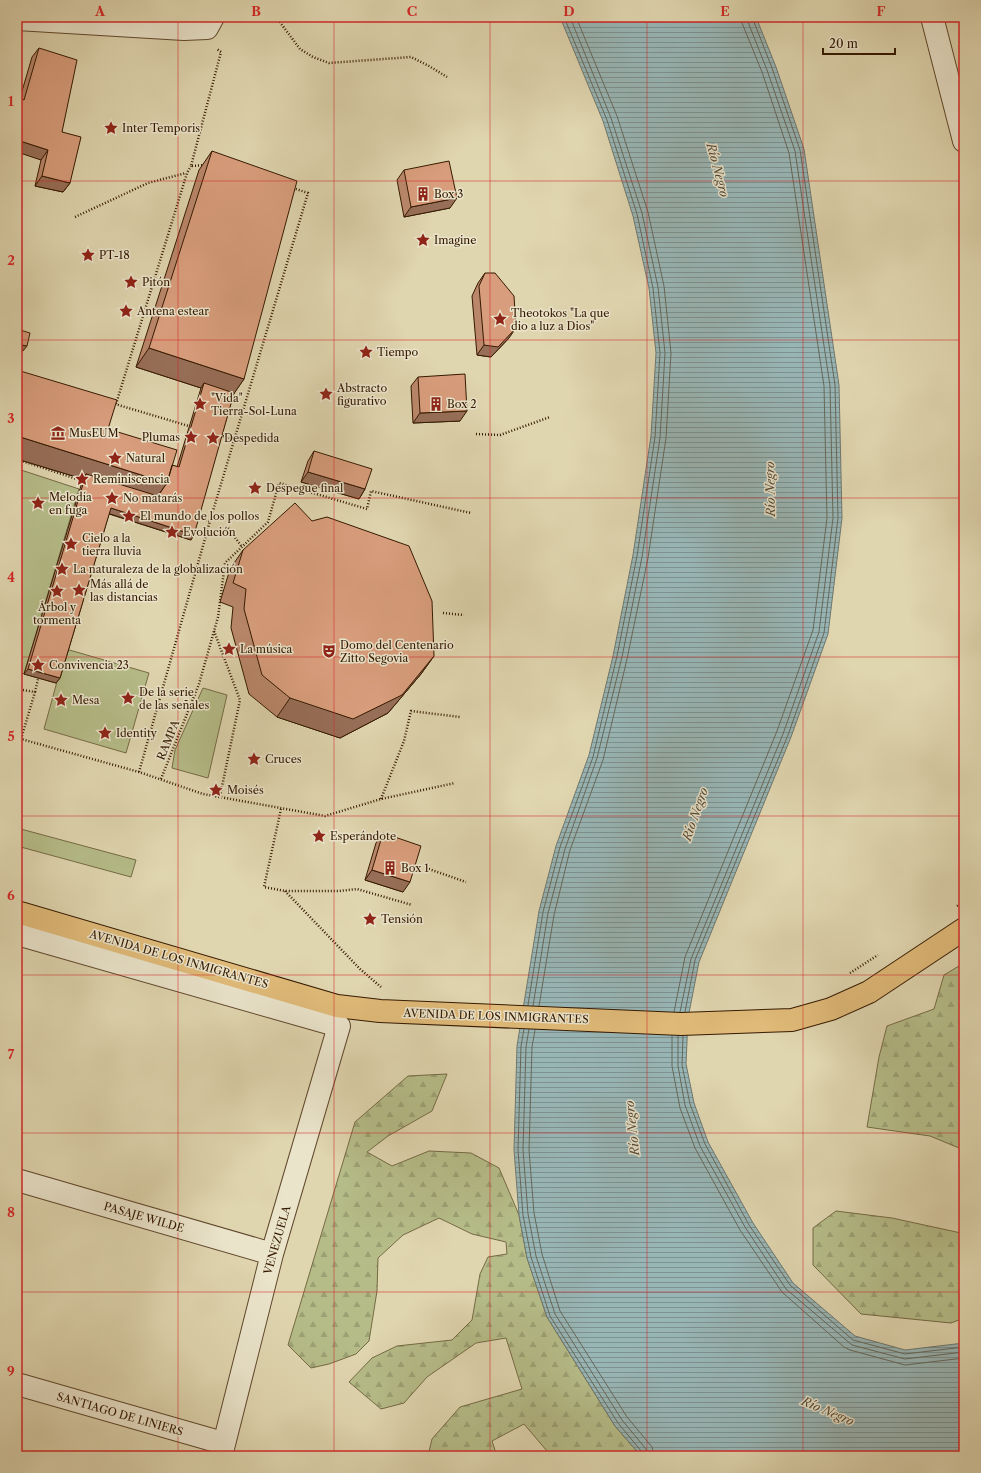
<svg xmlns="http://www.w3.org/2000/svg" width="981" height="1473" viewBox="0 0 981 1473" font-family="'Libre Caslon Text',serif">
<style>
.green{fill:#b5bc88;stroke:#756a44}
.forest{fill:url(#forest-firs);stroke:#756a44}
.water{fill:url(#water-rules);stroke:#70776d}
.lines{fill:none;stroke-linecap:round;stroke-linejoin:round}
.shore{stroke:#66685b;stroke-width:1}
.minor-casing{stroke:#60482c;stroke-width:24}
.major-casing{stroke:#351900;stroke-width:24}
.path{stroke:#351900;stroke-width:2.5;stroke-dasharray:1 2;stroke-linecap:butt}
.minor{stroke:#eae4cb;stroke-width:22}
.major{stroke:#e0ba78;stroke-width:22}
.wall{fill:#ba876b;stroke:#351900}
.shaded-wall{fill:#976e57;stroke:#351900}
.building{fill:#d89d7c;stroke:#351900}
.grid{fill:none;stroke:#d62828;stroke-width:1;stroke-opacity:0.55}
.labels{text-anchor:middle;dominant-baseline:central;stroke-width:3;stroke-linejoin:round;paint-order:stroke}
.poi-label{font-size:11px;fill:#351900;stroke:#eae4cb;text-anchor:start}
.street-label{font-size:11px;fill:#351900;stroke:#eae4cb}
.water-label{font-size:12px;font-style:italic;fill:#534837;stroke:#eae4cb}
.neatline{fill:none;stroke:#d62828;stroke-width:1.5}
.grid-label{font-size:13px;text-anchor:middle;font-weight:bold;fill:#d62828}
</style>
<defs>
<pattern id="forest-firs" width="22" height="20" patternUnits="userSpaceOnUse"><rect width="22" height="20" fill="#b5bc88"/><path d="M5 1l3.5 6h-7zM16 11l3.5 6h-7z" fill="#9ca174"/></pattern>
<pattern id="water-rules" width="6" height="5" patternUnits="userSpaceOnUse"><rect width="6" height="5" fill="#98b6b6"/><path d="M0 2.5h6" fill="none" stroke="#7d9392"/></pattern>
</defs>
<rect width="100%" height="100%" fill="#dfd5af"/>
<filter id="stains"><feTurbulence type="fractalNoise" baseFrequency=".005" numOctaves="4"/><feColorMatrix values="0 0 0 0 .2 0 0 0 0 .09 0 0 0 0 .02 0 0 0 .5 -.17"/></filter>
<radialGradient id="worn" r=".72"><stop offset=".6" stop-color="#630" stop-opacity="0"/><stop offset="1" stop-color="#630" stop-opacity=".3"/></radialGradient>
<path class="green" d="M21,470L79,489L24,674L17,671V477H18Z
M66,649L149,673L126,753L44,729Z
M203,688L227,695L208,778L172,768L175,750Z
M17,828L136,860L131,877L17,846Z"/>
<path class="forest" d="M964,963V1150L930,1136L867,1127L879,1057L887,1026L934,1009L944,975Z
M447,1074L432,1111L388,1136L367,1152L392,1166L429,1151L471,1153L499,1168L519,1215L527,1258L547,1317L615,1426L641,1456H547V1451L524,1424L492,1441L497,1456H428L432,1439L460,1407L522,1389L506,1338L476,1343L427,1377L404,1403L381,1409L349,1382L372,1358L397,1346L452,1340L472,1320L480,1274L488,1257L507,1254L506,1242L472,1234L439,1218L403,1235L378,1258L377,1291L369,1341L356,1354L329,1364L311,1368L288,1345L355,1122L408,1076Z
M836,1211L892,1218L961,1233L964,1229V1318L951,1323L861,1314L813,1265V1228Z"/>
<path class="water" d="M560,17H756L776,67L804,149L839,385L842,518L828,634L791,737L699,962L688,1018L686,1064L694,1103L708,1142L753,1223L793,1283L855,1336L905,1350L964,1343V1456H641L615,1426L547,1317L527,1258L519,1215L514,1150L517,1046L539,911L556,846L589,755L613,656L633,555L651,436L656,353L649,288L633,216L603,121Z"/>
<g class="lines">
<path class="shore" d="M528,1005L543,912L560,847L593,757L617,656L637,556L655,437L660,353L653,288L637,214L607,120L564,17
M533,1006L548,913L565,849L597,758L622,657L642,557L660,438L665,353L658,287L642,213L611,118L570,17
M539,1006L554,915L570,850L603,760L627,659L648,558L666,438L671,353L664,286L648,212L617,116L576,17
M674,1012L685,957L777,731L813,630L827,518L824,386L789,153L762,72L742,23L741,17
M680,1012L691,959L783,734L819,632L833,518L830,386L795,151L767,70L748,22L747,17
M685,1012L695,960L788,735L824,633L838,518L835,385L800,150L772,68L752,17
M524,1029L521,1046L518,1150L523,1215L531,1257L550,1316L618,1423L642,1452L643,1456
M529,1029L526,1047L523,1150L528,1214L536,1256L555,1314L622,1420L646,1449L648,1456
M535,1030L532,1047L529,1150L534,1213L542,1254L560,1311L627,1417L652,1447L654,1456
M672,1036V1066L680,1108L695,1148L740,1230L782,1292L844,1347L850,1350L905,1365L964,1358
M678,1036V1066L685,1105L700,1146L745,1227L786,1289L852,1345L905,1359L964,1352
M683,1036L682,1065L690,1104L705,1144L749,1225L790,1285L853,1340L905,1354L964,1347"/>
<defs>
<path id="minor" d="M932,17L964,141
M17,19L184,29L207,28L213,17
M17,934L339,1026L272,1254L221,1456
M17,1180L272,1254
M17,1384L223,1443"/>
<path id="major" d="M17,912L337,1006L380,1011L681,1024L792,1020L831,1009L869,992L964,929"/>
</defs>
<use href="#minor" class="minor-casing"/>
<use href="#major" class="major-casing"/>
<path class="path" d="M276,17L300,49L313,57L329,63L411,57L429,66L447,77
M205,165L191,166L221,52L217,49
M75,217L148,183L186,173
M115,404L192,427
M116,404L187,173L191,166
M476,434L500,435L550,417
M220,435L235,440
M17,461H22L83,481
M197,517L210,521
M228,528L242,547
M443,613L464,615
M214,631L240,700L220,796
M17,689L35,692L21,739L139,772L203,794L325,816L381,799L455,783
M35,692L39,675
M139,772L210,521L308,193L293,188
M161,779L199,684L218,617L225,563L268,522L279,483L367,509L371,491L471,513
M381,799L404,741L411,711L460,717
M281,809L264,887L285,891H339L357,889L412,905
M426,868L466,882
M285,891L360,969L381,987
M957,906L964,901
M850,973L878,955"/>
<use href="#minor" class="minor"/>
<use href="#major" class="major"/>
</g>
<path class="wall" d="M39,48L62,132L70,183L63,192L35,186L41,160L20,98L32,57Z
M212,151L244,379L234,393L191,540L109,514L60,678L56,683L24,674L83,479L17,459V370L108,429L172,465L177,467L201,388L136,367L199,170Z
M404,170L450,208L404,217L397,180Z
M485,273L509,338L491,357L477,355L472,296L478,283Z
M418,377L460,421L413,423L411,386Z
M314,451L365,489L359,499L301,482L308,461Z
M243,550L434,656L421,674L388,713L340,738L277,717L249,694L231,628L233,607L220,602L230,569Z
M383,833L403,892L365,880L376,843Z"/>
<path class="shaded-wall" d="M17,140L48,150L41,160L17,152Z
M42,176L70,183L63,192L35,186Z
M457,198L450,208L404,217L411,207Z
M516,328L509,338L491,357L477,355L484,345Z
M17,344L27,346L23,351L17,349Z
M149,348L244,379L231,398L204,383L201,388L136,367Z
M467,411L460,421L413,423L420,413Z
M17,436L167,483L154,501L86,474L83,479L17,459Z
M308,472L365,489L359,499L301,482Z
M111,508L194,535L191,540L107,513Z
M434,656L421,674L388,713L340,738L277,717L290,698Z
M28,669L60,678L56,683L24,674Z
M372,870L410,882L403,892L365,880Z"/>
<path class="building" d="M39,48L77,60L62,132L81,137L70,183L42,176L48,150L17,140V97L24,100Z
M212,151L297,181L244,379L149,348Z
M449,161L457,198L411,207L404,170Z
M485,273H495L514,296L516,328L498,347L484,345L479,286Z
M17,329L30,333L27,346L17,344Z
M17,370L117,400L108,429L177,450L167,483L17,436Z
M465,374L467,411L420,413L418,377Z
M204,383L234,393L194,535L111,508L60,678L28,669L86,474L158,496L167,483L172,465L179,467Z
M314,451L372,469L365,489L308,472Z
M295,503L312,521L327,517L409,546L432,601L434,656L402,695L353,719L290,698L262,675L244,609L246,589L233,583L243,550Z
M383,833L421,846L410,882L372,870Z"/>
<path class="grid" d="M178,17V1456M334,17V1456M490,17V1456M647,17V1456M803,17V1456M17,181H964M17,340H964M17,498H964M17,657H964M17,816H964M17,975H964M17,1133H964M17,1292H964"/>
<defs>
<symbol id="sight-bare" viewBox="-9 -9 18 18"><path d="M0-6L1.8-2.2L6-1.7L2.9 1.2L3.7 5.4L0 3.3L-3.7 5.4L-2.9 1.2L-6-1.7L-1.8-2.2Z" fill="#8f2418" stroke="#eae4cb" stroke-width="2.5" paint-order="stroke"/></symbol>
<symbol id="building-bare" viewBox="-9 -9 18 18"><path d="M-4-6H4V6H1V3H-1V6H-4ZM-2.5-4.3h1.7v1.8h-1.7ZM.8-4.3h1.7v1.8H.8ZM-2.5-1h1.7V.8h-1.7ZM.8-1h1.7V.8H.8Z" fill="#8f2418" stroke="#eae4cb" stroke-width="2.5" paint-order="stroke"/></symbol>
<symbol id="museum-bare" viewBox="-9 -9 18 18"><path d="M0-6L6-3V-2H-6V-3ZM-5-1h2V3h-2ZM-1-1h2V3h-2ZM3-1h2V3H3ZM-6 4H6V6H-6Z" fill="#8f2418" stroke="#eae4cb" stroke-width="2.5" paint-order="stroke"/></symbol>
<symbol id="theatre-bare" viewBox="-9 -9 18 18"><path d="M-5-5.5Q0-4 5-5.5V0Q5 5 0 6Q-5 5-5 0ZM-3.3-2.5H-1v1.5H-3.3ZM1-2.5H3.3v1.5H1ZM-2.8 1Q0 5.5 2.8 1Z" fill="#8f2418" stroke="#eae4cb" stroke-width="2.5" paint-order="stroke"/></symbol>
</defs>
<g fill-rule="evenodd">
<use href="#sight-bare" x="101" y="118" width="20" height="20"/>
<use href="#building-bare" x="413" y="184" width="20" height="20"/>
<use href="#sight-bare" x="413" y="230" width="20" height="20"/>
<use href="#sight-bare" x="78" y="245" width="20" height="20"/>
<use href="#sight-bare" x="121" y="272" width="20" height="20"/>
<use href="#sight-bare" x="116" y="301" width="20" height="20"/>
<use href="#sight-bare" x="490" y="309" width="20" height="20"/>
<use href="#sight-bare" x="356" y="342" width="20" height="20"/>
<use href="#sight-bare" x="316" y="384" width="20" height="20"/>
<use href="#sight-bare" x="190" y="394" width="20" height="20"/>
<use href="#building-bare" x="426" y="394" width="20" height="20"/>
<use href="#museum-bare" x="48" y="423" width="20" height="20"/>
<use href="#sight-bare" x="181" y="427" width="20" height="20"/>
<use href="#sight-bare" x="203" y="428" width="20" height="20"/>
<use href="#sight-bare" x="105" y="448" width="20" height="20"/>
<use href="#sight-bare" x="72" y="469" width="20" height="20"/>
<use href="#sight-bare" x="245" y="478" width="20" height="20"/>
<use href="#sight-bare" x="102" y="488" width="20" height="20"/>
<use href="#sight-bare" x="28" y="493" width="20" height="20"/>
<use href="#sight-bare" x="119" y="506" width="20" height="20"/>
<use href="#sight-bare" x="162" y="522" width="20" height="20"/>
<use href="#sight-bare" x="61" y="534" width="20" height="20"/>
<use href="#sight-bare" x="52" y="559" width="20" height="20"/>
<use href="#sight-bare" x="69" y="580" width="20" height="20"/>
<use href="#sight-bare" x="47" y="581" width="20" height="20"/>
<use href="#sight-bare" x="219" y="639" width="20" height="20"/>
<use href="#theatre-bare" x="319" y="641" width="20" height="20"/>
<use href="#sight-bare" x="28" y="655" width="20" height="20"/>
<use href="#sight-bare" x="118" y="688" width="20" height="20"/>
<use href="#sight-bare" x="51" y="690" width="20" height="20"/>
<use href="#sight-bare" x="95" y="723" width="20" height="20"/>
<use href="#sight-bare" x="244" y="749" width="20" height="20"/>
<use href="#sight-bare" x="206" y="780" width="20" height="20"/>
<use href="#sight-bare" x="309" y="826" width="20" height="20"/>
<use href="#building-bare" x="380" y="858" width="20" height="20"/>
<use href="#sight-bare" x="360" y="909" width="20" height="20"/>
</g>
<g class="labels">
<g class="poi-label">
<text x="122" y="128">Inter Temporis</text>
<text x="434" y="194">Box 3</text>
<text x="434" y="240">Imagine</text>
<text x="99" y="255">PT-18</text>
<text x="142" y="282">Pitón</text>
<text x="137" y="311">Antena estear</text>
<text x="511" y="313">Theotokos "La que<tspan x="511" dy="13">dio a luz a Dios"</tspan></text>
<text x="377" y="352">Tiempo</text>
<text x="337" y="388">Abstracto<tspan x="337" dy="13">figurativo</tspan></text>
<text x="211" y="398">"Vida"<tspan x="211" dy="13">Tierra-Sol-Luna</tspan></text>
<text x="447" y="404">Box 2</text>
<text x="69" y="433">MusEUM</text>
<text x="180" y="437" text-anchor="end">Plumas</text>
<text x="224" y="438">Despedida</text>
<text x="126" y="458">Natural</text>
<text x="93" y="479">Reminiscencia</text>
<text x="266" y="488">Despegue final</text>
<text x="49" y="497">Melodía<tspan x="49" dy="13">en fuga</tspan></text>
<text x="123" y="498">No matarás</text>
<text x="140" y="516">El mundo de los pollos</text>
<text x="183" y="532">Evolución</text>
<text x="82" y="538">Cielo a la<tspan x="82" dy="13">tierra lluvia</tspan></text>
<text x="73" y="569">La naturaleza de la globalización</text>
<text x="90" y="584">Más allá de<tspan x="90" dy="13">las distancias</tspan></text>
<text x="57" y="607" text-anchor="middle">Árbol y<tspan x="57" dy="13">tormenta</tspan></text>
<text x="340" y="645">Domo del Centenario<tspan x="340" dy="13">Zitto Segovia</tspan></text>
<text x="240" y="649">La música</text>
<text x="49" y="665">Convivencia 23</text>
<text x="139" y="692">De la serie<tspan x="139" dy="13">de las señales</tspan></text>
<text x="72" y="700">Mesa</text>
<text x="116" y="733">Identity</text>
<text x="265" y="759">Cruces</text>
<text x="227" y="790">Moisés</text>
<text x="330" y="836">Esperándote</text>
<text x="401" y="868">Box 1</text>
<text x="381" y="919">Tensión</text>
</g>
<g class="street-label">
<text transform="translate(168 740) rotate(-68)">RAMPA</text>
<text transform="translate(179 959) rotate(16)">AVENIDA DE LOS INMIGRANTES</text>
<text transform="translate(496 1016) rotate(2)">AVENIDA DE LOS INMIGRANTES</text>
<text transform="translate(144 1217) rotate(16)">PASAJE WILDE</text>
<text transform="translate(277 1240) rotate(-74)">VENEZUELA</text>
<text transform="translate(120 1414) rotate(16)">SANTIAGO DE LINIERS</text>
</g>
<g class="water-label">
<text transform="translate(718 170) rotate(75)">Río Negro</text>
<text transform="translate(770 489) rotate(-91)">Río Negro</text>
<text transform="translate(695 814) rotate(-71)">Río Negro</text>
<text transform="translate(632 1128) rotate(-96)">Río Negro</text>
<text transform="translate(828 1411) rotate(23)">Río Negro</text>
</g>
</g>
<rect width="981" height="1473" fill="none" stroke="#dfd5af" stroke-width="44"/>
<path d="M823 48v6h72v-6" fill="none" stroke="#351900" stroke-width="2"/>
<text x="829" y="48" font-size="12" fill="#351900" stroke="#eae4cb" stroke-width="3" paint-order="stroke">20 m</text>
<rect x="22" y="22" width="937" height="1429" class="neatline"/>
<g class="grid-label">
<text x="100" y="16">A</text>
<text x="256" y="16">B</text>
<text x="412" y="16">C</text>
<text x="569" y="16">D</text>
<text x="725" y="16">E</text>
<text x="881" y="16">F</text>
<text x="11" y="106">1</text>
<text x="11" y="265">2</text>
<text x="11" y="423">3</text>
<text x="11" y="582">4</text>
<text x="11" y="741">5</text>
<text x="11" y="900">6</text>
<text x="11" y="1059">7</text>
<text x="11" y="1217">8</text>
<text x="11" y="1376">9</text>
</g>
<rect width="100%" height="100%" filter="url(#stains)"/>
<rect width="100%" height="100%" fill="url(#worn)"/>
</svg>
